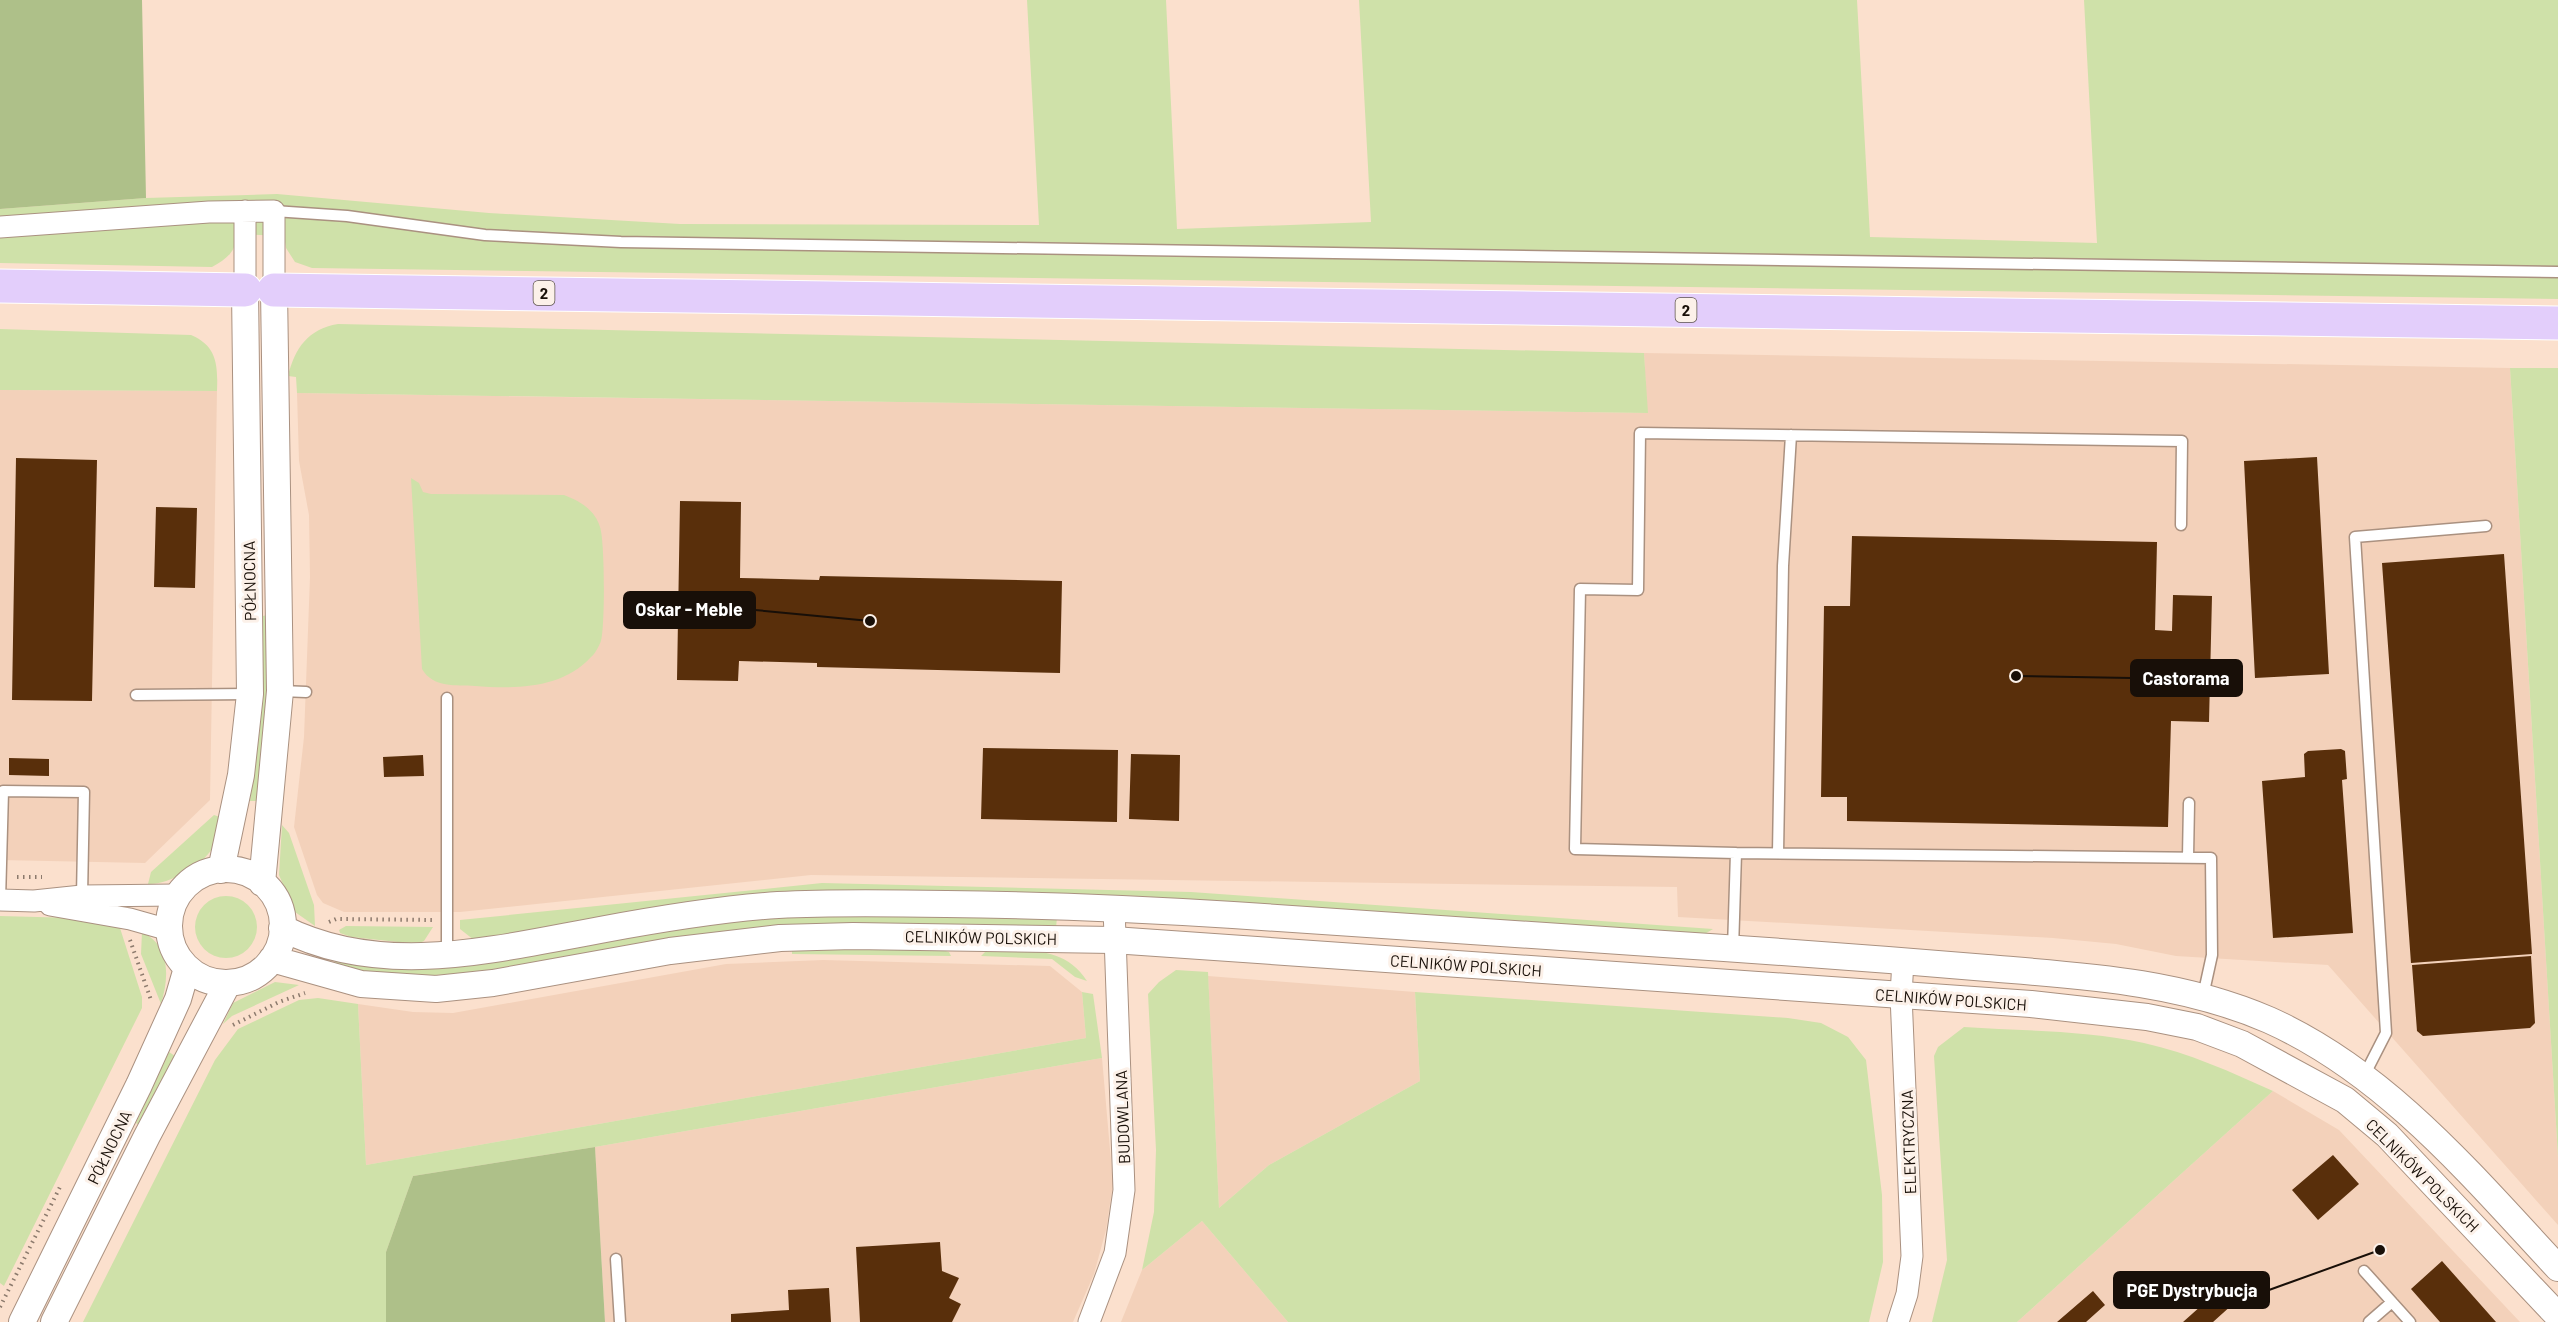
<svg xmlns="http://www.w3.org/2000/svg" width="2558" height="1322" viewBox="0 0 2558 1322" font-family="Barlow,sans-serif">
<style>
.built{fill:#f3d1ba}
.green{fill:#cfe1a9}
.forest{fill:#aec089}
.building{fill:#592f0b}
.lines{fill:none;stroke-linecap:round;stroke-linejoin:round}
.service-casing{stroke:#aa9180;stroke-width:13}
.minor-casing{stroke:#aa9180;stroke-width:23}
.tertiary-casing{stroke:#aa9180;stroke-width:28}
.trunk-casing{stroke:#fff;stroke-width:35}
.path{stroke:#8c7a6d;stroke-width:4;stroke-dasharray:1.5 4.5;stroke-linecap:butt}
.service{stroke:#fff;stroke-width:10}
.minor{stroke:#fff;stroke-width:21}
.tertiary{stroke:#fff;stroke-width:26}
.trunk{stroke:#e3cefb;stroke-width:33}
.labels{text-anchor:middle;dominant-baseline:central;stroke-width:6;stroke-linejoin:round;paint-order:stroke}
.shield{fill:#fcf1e9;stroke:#5c534c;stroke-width:1.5}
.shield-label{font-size:15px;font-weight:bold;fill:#180f08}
.street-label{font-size:16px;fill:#180f08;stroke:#fcf1e9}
.leader{fill:none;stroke:#180f08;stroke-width:2}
.callout-dot{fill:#180f08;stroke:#fcf1e9;stroke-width:2}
.callout{fill:#180f08;stroke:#180f08;stroke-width:2}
.callout-label{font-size:18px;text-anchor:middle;font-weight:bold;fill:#fff}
</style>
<rect width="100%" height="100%" fill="#fbe0cd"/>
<path class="built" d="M1644,353L2510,368L2558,1157V1225L2328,965L2176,956L2116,944L2053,938L1678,917L1677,887L811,875L460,912H344L323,903L317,895L294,827L304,737L310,577L309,515L299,461L297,393L1647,413Z
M0,390L217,391L210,800L145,863L0,860Z
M823,960L1050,966L1082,992L1086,1038L366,1165L358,1004L413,1012L453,1013L726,964Z
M1208,976L1415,992L1420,1081L1269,1165L1219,1208Z
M1102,1058L1113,1184L1106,1230L1094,1274L1073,1322H605L595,1147Z
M2273,1091L2339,1130L2520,1322H2017Z
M1202,1221L1288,1322H1121L1142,1270Z"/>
<path class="green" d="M1027,0H1166L1177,229L1371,222L1359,0H1857L1870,237L2097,243L2084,0H2558V299L312,268L295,262L286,248L284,236L236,234C237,252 226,259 212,267L0,263V209L146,198L277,194L489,213L680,224L1039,225Z
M338,324L1644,353L1648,413L297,393L296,377L288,376C295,348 308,329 338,324Z
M0,329L191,335C217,346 218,365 217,391L0,390Z
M2510,368H2558V1157Z
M411,478L419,483L423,492L431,494L564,495C580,501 595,510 600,527C605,541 605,628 601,641C599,646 595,654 591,657C562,689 515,689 475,686C456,685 433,688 422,669Z
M267,615V726L260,801H250L260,727L263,616Z
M214,815L220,817C218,827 217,840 212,849C201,866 168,885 148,884L151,872Z
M282,825L289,833L314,905L315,926L295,912L279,875Z
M822,883L1191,892L1713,929L1703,935L1138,896L868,890L777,893L594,918L474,940L460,929V920Z
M195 927a31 31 0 1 1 62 0a31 31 0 1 1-62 0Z
M843,914L1057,917L1056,928C954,927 849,919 747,929C687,934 627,946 567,956C486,971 416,986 333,966L336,957L392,966L449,967L687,927L747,919Z
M0,916L75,918L120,928L142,997V1008L4,1286L0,1283Z
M346,926L433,927L424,941L417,944L351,937L340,933L339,930Z
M142,932C171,946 169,978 161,1004L141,954Z
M1001,948C1035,951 1067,949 1087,981L1075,977L1052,959L981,956L987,950Z
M792,949H938L949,952L951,956L792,954Z
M1176,970L1208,972L1219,1208L1269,1165L1420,1081L1415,992L1788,1018L1821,1023L1848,1037L1866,1060L1882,1195L1883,1262L1869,1322H1288L1202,1221L1142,1270L1154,1212L1156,1150L1148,994L1159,982Z
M275,982L299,985L232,1016L223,1024L233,1003Z
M1082,992L1093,994L1102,1058L595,1147L413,1176L386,1252V1322H83L215,1060L238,1029L299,1000L318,998L358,1004L366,1165L1086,1038Z
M1964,1027C2023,1031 2086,1030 2144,1043C2189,1053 2231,1072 2273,1091L2017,1322H1932L1947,1260L1934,1056L1938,1047Z
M169,1052L175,1056L139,1125L136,1123Z"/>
<path class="forest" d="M0,0H142L146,198L0,209Z
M595,1147L605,1322H386V1252L413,1176Z"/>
<path class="building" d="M2317,457L2329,674L2255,678L2244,461Z
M16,458L97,460L92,701L12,700Z
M680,501L741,502L740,578L819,580L820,576L1062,581L1060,673L817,667V663L739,661L738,681L677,680Z
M156,507L197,508L195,588L154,587Z
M1852,536L2157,542L2155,630L2172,631L2173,595L2212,596L2209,722L2171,721L2168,827L1847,821V797H1821L1824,606H1850Z
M2504,554L2532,954L2411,963L2382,563Z
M983,748L1118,750L1117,822L981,819Z
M2341,749L2345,751L2347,779L2342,780L2353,933L2273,938L2262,781L2305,777L2304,754L2308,751Z
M1131,754L1180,755L1179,821L1129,819Z
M423,755L424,776L384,777L383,757Z
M9,758L49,759V776L9,775Z
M2531,956L2535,1023L2530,1028L2423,1036L2417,1031L2412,965Z
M2333,1155L2359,1184L2318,1220L2292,1190Z
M940,1242L942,1271L959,1278L949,1298L961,1304L952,1322H860L856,1247Z
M2442,1261L2496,1322H2440L2411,1289Z
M829,1288L831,1322H731V1314L789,1310L788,1290Z
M2220,1289L2233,1304L2213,1322H2183Z
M2093,1291L2105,1305L2086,1322H2057Z"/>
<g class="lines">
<defs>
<path id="service" d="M274,211L347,216L485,235L621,242L2558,272
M281,691L306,692
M136,695L250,694
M447,698V956
M1736,853L1575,849L1580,589L1638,590L1640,433L2182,441L2181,525
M1778,853L1783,566L1791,435
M2188,857L2189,803
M0,900L3,791L84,792L82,896
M1733,949L1736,853L2211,858L2212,955L2203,996
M2364,1076L2386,1033L2355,537L2486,526
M616,1259L620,1322
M2364,1271L2410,1322
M2369,1322L2392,1302"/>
<path id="minor" d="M0,227L209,212L274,211V290
M245,290V211
M0,900L34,901L82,896L178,895
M50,905L130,919L169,930
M1089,1322L1115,1253L1124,1190L1114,908
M1898,1322L1907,1294L1912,1256L1901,995L1903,961"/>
<path id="tertiary" d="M169 926a57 57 0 1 1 114 0a57 57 0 1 1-114 0Z
M221,870L241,775L250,694L245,290
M262,883L280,691L274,290
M282,928C383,979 495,949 600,930C659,919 718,909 778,905C834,902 890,903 946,904C1042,905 1137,909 1233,915C1377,925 1521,935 1664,944C1772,951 1880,959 1987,968C2084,976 2179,981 2269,1020C2387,1073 2472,1176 2558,1268
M272,959L361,984L436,989L493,983L670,951L780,938L853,936L1113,940L2031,1004L2147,1017L2197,1027L2242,1044L2345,1100L2387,1135L2558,1316
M22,1322L139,1085L178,999L187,968
M54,1322L147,1136L228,983"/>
<path id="trunk" d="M0,286L245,290
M274,290L2558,323"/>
</defs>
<use href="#service" class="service-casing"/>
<use href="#minor" class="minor-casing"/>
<use href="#tertiary" class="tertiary-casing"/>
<use href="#trunk" class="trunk-casing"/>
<path class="path" d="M17,877H42
M329,922L336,919L432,920
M130,940L151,1000
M233,1025L279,1002L305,993
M0,1307L60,1187"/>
<use href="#service" class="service"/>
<use href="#minor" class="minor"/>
<use href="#tertiary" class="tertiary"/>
<use href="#trunk" class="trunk"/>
</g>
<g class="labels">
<g class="shield">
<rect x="533.5" y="281" width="21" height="24" rx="4.5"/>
<rect x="1675.5" y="298" width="21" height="24" rx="4.5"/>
</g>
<g class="shield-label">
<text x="544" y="293">2</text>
<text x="1686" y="310">2</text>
</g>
<g class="street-label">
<text transform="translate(249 581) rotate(-91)">PÓŁNOCNA</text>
<text transform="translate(981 937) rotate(1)">CELNIKÓW POLSKICH</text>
<text transform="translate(1466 965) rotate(4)">CELNIKÓW POLSKICH</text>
<text transform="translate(1951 999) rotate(4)">CELNIKÓW POLSKICH</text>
<text transform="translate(1122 1117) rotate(-92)">BUDOWLANA</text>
<text transform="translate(1908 1142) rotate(-92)">ELEKTRYCZNA</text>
<text transform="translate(109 1147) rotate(-64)">PÓŁNOCNA</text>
<text transform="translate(2423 1175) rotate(45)">CELNIKÓW POLSKICH</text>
</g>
</g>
<path class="leader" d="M870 621L755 610M2016 676L2131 678M2380 1250L2269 1290"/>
<g class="callout-dot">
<circle cx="870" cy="621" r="6"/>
<circle cx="2016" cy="676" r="6"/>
<circle cx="2380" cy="1250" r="6"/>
</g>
<g class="callout">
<rect x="624" y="592" width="131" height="36" rx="6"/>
<rect x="2131" y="660" width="111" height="36" rx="6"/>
<rect x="2114" y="1272" width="155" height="36" rx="6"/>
</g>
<g class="callout-label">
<text x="689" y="616">Oskar - Meble</text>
<text x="2186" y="685">Castorama</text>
<text x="2192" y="1297">PGE Dystrybucja</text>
</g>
</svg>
